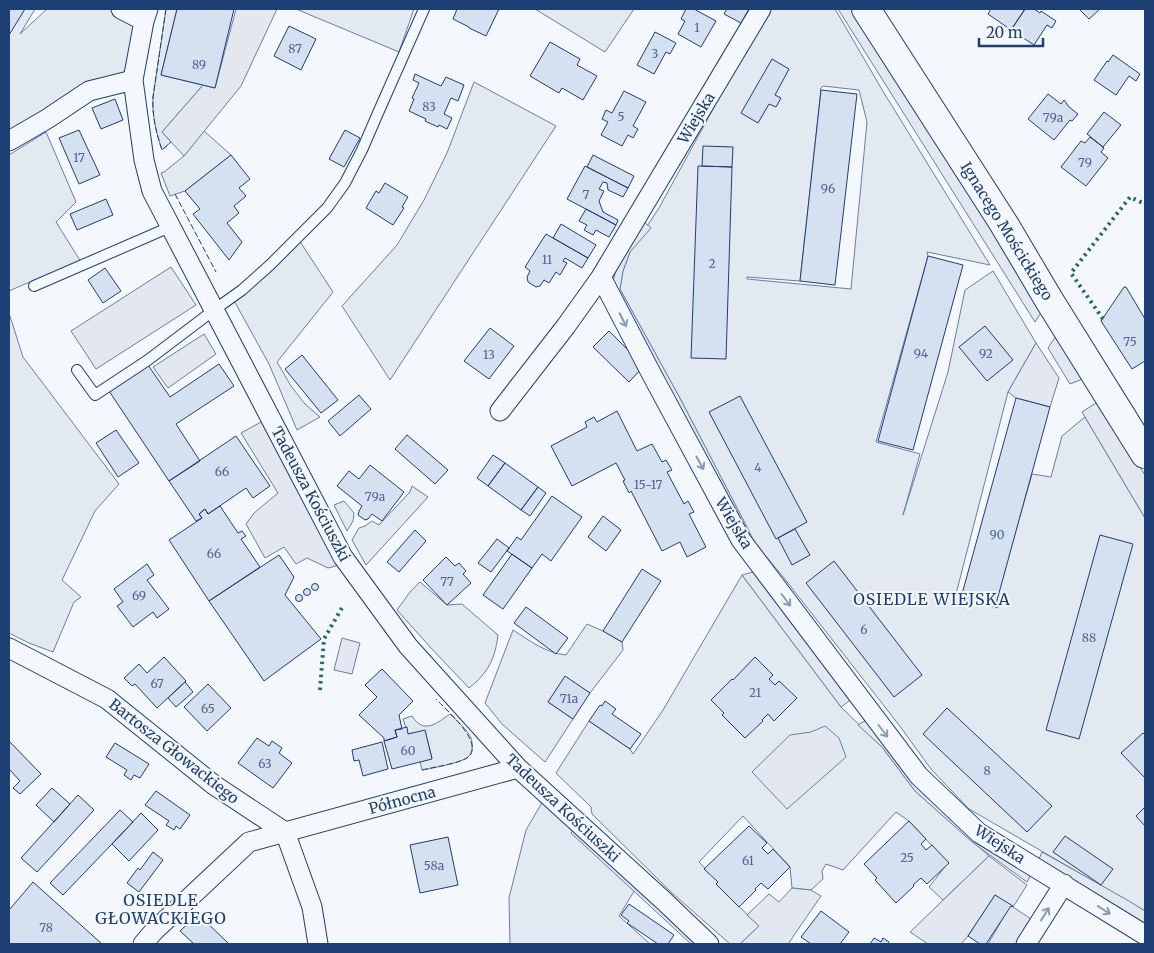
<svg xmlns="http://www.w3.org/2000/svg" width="1154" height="953" viewBox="0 0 1154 953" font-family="Merriweather,serif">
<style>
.green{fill:#e3e9f0;stroke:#687fa3;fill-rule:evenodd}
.parking{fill:#e3e8f0;stroke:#687fa3}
.building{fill:#d5e0f0;stroke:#1d3f73}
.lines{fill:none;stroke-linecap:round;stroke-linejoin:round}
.lane-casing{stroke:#1d3f73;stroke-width:12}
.street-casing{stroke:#1d3f73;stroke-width:21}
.secondary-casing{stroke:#1d3f73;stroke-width:30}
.lane{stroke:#f4f7fb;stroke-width:10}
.street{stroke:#f4f7fb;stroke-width:19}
.secondary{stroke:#f4f7fb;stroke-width:28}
.hedge{stroke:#2c6c60;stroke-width:4;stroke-dasharray:2.5 4;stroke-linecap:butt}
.fence{stroke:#1d3f73;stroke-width:1;stroke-dasharray:6 2.5;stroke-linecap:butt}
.oneway{stroke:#889bb7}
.labels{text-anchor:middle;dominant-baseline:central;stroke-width:4;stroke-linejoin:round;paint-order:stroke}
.number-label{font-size:12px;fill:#4b6792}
.street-label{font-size:15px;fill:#1d3f73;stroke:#f4f7fb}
.neighbourhood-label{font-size:16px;letter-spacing:1px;fill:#1d3f73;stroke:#f4f7fb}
</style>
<rect width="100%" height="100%" fill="#f4f7fb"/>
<path class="green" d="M9,9H35L20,34L47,9H148L133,80L89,91L9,141Z
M166,9H177L161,75L203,85L162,132L171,142L162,150C156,132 152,116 153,97Z
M296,9H414L399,52Z
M535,9H634L605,52Z
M761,9H835L884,93L990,265L927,252L928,256L876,442L920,454L903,515L948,372L965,290L993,271L1036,343L1008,392L956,594L998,608L995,603L1032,474L1051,477L1062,436L1085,417L1145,518V911L969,809L931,769L899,725L784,578L755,543L682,402L620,289L623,271L630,252L659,208L719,98L713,88ZM823,86L859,90L867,122L851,289L747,279V277L800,281L821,90L820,89Z
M474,82L556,126L390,380L342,306L397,245L424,200L447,153Z
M204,131L231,155L185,191L170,196L161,173L164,172L184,156Z
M46,132L76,202L56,222L81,262L25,284L9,291V155Z
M297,237L333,292L277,362L291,386L305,404L320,417L297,430L269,364L232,297Z
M9,313L23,357L119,484L95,511L62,580L81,597L74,602L53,652L29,643L9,633Z
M412,486L428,497L366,565L352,540L359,528L365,526L372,521L379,525L410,492Z
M344,501L354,513L353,521L347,531L334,505Z
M742,575L841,707L882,747L915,791L989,856L943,900L929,887L948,863L909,821L896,812L843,870L826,864L822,871L823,879L811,890L792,888L790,867L743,816L699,862L718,882L716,884L759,926L740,944H730L671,892L592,814L591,807L556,773L589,721L630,749L633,754L663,710Z
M420,582L447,605L462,604L498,635C495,659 488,673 469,688L431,648L397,610L410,592Z
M587,624L603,631L622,642L623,650L590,693L565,677L548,702L573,719L545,762L502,724L485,703L513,630C530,641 546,653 566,655Z
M450,714C457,721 467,729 471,738C473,744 473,753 468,757C461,763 433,768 422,770L420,762L432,758L425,731L408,734L403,719L412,716C424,735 437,723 450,714Z
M547,794L641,880L619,916L650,944H510L509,898L526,830Z"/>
<path class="parking" d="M236,9H277L241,86L184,156L162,132L203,85L215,88Z
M838,9H866L1049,300L1035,322Z
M643,221L651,228L630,252L623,271L620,289L682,402L749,531L741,540L612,286L619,256Z
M171,267L196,305L96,369L71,331Z
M1058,333L1088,377L1070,384L1048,348Z
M204,334L216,354L168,388L153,367Z
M1036,343L1059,378L1050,407L1016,398L1008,392Z
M1099,401L1145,475V518L1082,412Z
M263,421L339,565L328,568L307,558L296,564L284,547L265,558L246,524L254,513L278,493L241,433Z
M763,569L857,695L841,707L742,575Z
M342,638L360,643L352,674L334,670Z
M870,718L919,776L1036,866L1042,852L1129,901L1145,911V936L1035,867L1027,882L972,842L915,791L882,747L858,725Z
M825,726L839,738L846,757L787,809L752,772L790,735L811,732Z
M579,823L709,944H691L571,833Z
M989,856L1027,885L1013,907L1034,921L1021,944H988L1010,906L995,895L968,936L961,944H928L910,932Z
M792,888L811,890L821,896L788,944H740L759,926L747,915L769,894L779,902Z"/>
<path class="building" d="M9,9H25L9,35Z
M177,9H234L215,88L161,75Z
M457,9H499L486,36L469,28V27L453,19Z
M686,9H694L716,21L701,47L678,34L685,21L681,19Z
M727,9H749L741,23L724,14Z
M991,9H1025L1011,30L988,14Z
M1025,9H1034L1040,13L1041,11L1056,21L1052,28L1047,25L1034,45L1011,30Z
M1079,9H1100L1089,19Z
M289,26L316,39L301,70L274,56Z
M655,32L676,43L670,54L666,52L654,74L637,65Z
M550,42L580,59L577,65L597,76L583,100L562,88L559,93L530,76Z
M1113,55L1140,74L1136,81L1129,76L1116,95L1094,80L1107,61L1108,62Z
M772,59L789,69L775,95L781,98L776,107L769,104L758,123L741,113Z
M415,74L441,86L446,77L464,85L458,101L451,98L444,114L452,118L447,129L439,125L438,127L425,121L426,119L409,111L414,99L412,98L419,83L413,80Z
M821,90L857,94L835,285L800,281Z
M624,91L646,102L633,126L638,129L633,138L628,135L622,146L601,135L608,122L602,119L606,110L612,113Z
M1048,94L1061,104L1064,100L1069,107L1078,114L1072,121L1070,120L1054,140L1028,119Z
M115,99L123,120L101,129L92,108Z
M1104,112L1121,125L1103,147L1087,134Z
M79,130L100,175L79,184L59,138Z
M345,130L360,138L344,167L329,159Z
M1090,137L1104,148L1101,152L1108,158L1086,186L1061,167L1081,141L1085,143Z
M703,146L733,147L732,167L702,166Z
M231,155L250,179L239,188L246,196L234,206L239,213L227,223L242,242L229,260L193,214L200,209L185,191Z
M593,155L634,176L628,188L587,167Z
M585,166L628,188L623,197L608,190L607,183L603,182L599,189L604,191L599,201L603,212L618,220L616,225L567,199Z
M698,166L732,167L726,359L691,358Z
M385,183L408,197L402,207L404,208L393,225L366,208L376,191L379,193Z
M106,199L113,215L77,230L70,214Z
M586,209L616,225L609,237L596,230L593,235L584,230L587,225L579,221Z
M561,224L596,245L588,258L553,238Z
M546,234L588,258L582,268L565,258L563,261L567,263L560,275L556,272L549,283L544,280L540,286L536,287L528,282L527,277L530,271L525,267Z
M928,256L963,265L913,450L878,441Z
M105,268L121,291L103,303L88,280Z
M1124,287H1126L1145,319V361L1132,369L1101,321Z
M985,326L1013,360L987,381L959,347Z
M490,328L514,346L489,379L464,361Z
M609,331L644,366L629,382L593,347Z
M302,355L338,400L321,413L285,369Z
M219,364L234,386L176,424L200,461L169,481L109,391L148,365L170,397Z
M359,395L371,409L340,436L328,421Z
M740,396L807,522L776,539L709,412Z
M1016,398L1050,407L996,604L962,594Z
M617,411L637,451L652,444L662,462L666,460L672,470L667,472L684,504L688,501L694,512L689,514L706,547L687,557L680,542L662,551L631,491L629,493L623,481L625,480L616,463L572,486L551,446L587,427L585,422L594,417L597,422Z
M116,430L139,463L118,477L96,443Z
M407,435L448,470L435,484L395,449Z
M236,436L270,486L253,498L246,488L208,514L205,509L199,514L202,518L196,521L169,481Z
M493,455L505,463L488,486L477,478Z
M505,463L538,487L521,510L488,486Z
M370,465L404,492L382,521L372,514L368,519L365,520L358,515L359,511L362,506L337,486L349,471L359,479Z
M538,487L546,493L530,516L521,510Z
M552,496L582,517L551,561L542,554L532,568L507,551L517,537L521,540Z
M220,506L238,533L242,531L246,536L241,539L260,567L209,601L169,540L202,518L199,514L205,509L208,514Z
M603,516L621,530L606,551L588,537Z
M795,529L810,555L792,565L778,538Z
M415,530L426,541L399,572L387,562Z
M1100,535L1133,544L1079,739L1046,730Z
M497,539L509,548L491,572L478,563Z
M512,554L532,568L503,609L483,595Z
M279,555L294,577L285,595L321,639L264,681L209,601Z
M446,557L455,566L459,563L466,571L463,574L471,583L447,605L423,580Z
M834,561L922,675L894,697L806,583Z
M147,564L154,575L147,580L169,609L157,618L153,612L133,627L117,606L123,602L114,589Z
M642,569L661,581L622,642L603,631Z
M311.5 587a3.5 3.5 0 1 1 7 0a3.5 3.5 0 1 1-7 0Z
M303.5 592a3.5 3.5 0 1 1 7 0a3.5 3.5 0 1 1-7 0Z
M295.5 598a3.5 3.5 0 1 1 7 0a3.5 3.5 0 1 1-7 0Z
M526,607L568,638L556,654L514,623Z
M164,657L186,681L157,708L135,684L132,686L124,678L139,664L147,673Z
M755,657L773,675L769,679L775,685L779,681L797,698L774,721L768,714L762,720L763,721L745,738L722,715L724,713L711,700L732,679L733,680Z
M382,669L413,701L399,715L402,729L395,730L397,737L384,741V738L359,715L377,697L365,685Z
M565,676L590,693L573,719L548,702Z
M185,682L193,692L176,707L168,698Z
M208,684L231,708L207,731L184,707Z
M605,701L616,709L612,714L641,734L630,749L589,721L600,705L602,706Z
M947,708L1052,806L1027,832L923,734Z
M407,727L408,734L425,730L432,759L392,769L384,741L397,737L395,730Z
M1143,733L1145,735V780L1144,779L1145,778L1121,753Z
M257,738L269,746L272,741L282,748L279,753L292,763L273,788L238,763Z
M9,741L41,774L20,794L13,788L20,781L9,769Z
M382,742L388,769L363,776L359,760L354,761L352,750Z
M115,743L149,764L140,778L134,775L131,780L124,775L127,770L106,757Z
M52,788L70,804L54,822L36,805Z
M156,791L190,815L180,829L176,826L174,830L166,825L169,821L145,805Z
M78,795L94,810L37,872L21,858Z
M1145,807V826L1136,816Z
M120,810L133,822L63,895L50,883Z
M141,813L158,830L129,861L112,844Z
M909,821L926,839L921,844L926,850L932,845L949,863L927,884L921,878L913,885L914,886L896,903L875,880L877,878L864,864Z
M749,826L767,843L762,848L768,854L773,849L790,867L768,889L761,883L755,889L756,890L739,907L716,884L718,882L704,869Z
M1065,836L1113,869L1101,885L1053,852Z
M448,837L458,885L420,893L410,845Z
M153,852L163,860L139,892L127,883L138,868L140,870Z
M33,882L102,944H9V910Z
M995,895L1013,906L1012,907L1011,906L986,944H980L968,936Z
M629,904L674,935L668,944H658L627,923L629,921L621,915Z
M821,911L849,932L840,944H811L801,937Z
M198,914L228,943L227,944H194L180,931Z
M874,938L881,942L883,938L889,942L888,944H870Z"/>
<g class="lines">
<defs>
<path id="lane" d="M34,286L170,227
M77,370L95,395L148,360L214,310L242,290L270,265L327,208L345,183L362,150L378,113L424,9"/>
<path id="street" d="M121,9L144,21
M148,9L144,21L133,80L144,160L152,191L343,557L408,646L518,768L664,901L709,944
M9,141L47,119L89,91L133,80
M601,277L652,375L741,540L919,776L979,833L1145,935
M500,411L566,326L601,277L761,9
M9,648L107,699L214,785L285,832L312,907L318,944
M143,944L154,931L249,842L518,768
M1026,944L1064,884"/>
<path id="secondary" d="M866,9L1004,224L1049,300L1145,454"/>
</defs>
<use href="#lane" class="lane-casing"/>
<use href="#street" class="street-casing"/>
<use href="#secondary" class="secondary-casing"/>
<use href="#lane" class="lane"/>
<use href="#street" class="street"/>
<use href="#secondary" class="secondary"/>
<path class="hedge" d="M1103,319L1071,273L1130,197L1145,204
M320,690L324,639L343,606"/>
<path class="fence" d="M166,9L153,97C152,116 156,132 162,150L171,142
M175,194L216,272
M422,770C434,767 457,764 467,758C487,744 445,709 436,699"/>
</g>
<defs><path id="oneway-shaft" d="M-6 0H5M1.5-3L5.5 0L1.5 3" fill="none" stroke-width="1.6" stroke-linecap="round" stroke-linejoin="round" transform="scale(1.25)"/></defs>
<g class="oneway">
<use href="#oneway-shaft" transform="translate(623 320) rotate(63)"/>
<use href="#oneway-shaft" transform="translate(700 463) rotate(61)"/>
<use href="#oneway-shaft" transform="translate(786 600) rotate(53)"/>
<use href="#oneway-shaft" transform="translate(883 731) rotate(53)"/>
<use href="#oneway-shaft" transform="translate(1104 910) rotate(32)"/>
<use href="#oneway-shaft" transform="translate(1045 914) rotate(-58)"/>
</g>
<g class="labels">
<g class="number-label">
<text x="697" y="27">1</text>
<text x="295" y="48">87</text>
<text x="655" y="53">3</text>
<text x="199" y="64">89</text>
<text x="429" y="106">83</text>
<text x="621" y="116">5</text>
<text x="1053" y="117">79a</text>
<text x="79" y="157">17</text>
<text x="1085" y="162">79</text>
<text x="828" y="188">96</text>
<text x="586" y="194">7</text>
<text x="547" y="259">11</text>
<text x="712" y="263">2</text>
<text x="1130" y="341">75</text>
<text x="921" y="353">94</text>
<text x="986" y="353">92</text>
<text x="489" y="354">13</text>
<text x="758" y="467">4</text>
<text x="222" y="471">66</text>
<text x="648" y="484">15-17</text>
<text x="375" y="496">79a</text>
<text x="997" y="534">90</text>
<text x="214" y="553">66</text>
<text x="447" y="581">77</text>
<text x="139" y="595">69</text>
<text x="864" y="629">6</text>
<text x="1089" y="637">88</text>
<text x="157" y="683">67</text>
<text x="755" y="692">21</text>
<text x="569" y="698">71a</text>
<text x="208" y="708">65</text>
<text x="408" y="750">60</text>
<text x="265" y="763">63</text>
<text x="987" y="770">8</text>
<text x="907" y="857">25</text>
<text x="748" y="860">61</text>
<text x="434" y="865">58a</text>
<text x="46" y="927">78</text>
</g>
<g class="street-label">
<text transform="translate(696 118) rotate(-59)">Wiejska</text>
<text transform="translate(1007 231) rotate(58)">Ignacego Mościckiego</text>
<text transform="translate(311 494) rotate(62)">Tadeusza Kościuszki</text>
<text transform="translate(734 523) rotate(59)">Wiejska</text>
<text transform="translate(174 751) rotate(38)">Bartosza Głowackiego</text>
<text transform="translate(402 800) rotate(-15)">Północna</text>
<text transform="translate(563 808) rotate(43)">Tadeusza Kościuszki</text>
<text transform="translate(1000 844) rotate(33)">Wiejska</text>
</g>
<g class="neighbourhood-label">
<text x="932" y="599">OSIEDLE WIEJSKA</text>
<text x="161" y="900">OSIEDLE<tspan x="161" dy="18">GŁOWACKIEGO</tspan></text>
</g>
</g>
<rect width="1154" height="953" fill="none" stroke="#1d3f73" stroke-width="20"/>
<path d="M979 38v8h64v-8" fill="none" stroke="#1d3f73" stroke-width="2.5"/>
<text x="986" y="38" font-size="15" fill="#1d3f73" stroke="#f4f7fb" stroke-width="4" paint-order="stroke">20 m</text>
</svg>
